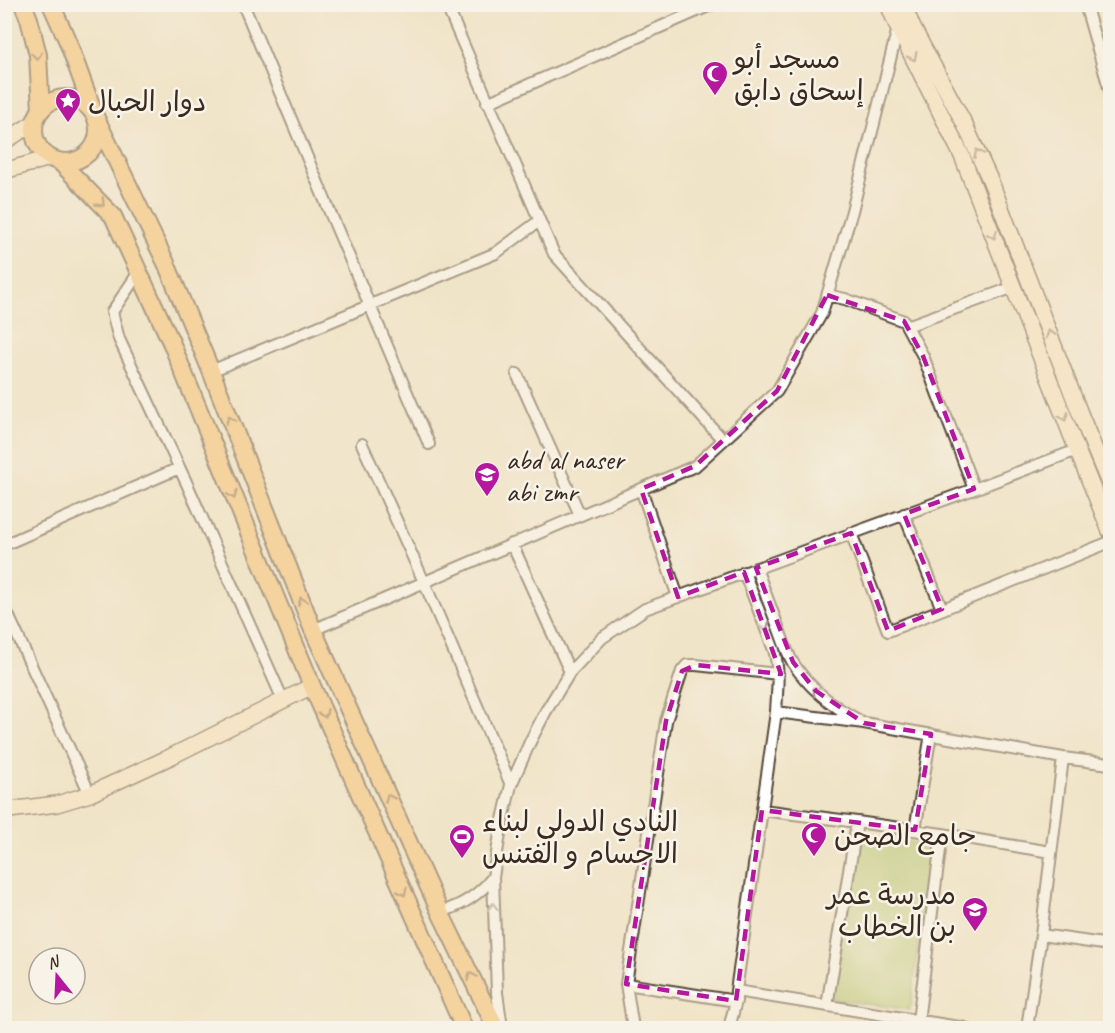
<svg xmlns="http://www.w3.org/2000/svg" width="1115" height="1033" viewBox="0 0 1115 1033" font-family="Caveat,'Playpen Sans Arabic',sans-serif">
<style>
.green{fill:#aec469;stroke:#747744;stroke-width:1.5}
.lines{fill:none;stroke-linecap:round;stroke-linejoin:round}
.street-casing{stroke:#564638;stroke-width:14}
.secondary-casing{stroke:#564638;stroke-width:18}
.primary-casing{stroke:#564638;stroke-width:20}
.street{stroke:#fff;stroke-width:10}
.secondary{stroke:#fde5c5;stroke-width:15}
.primary{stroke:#fabe6d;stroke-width:16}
.oneway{stroke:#916d42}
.oneway2{stroke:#9c8872}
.oneway3{stroke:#a79f9a}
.marked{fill:none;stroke:#b5179e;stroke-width:4.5;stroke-dasharray:12 8;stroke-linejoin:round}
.labels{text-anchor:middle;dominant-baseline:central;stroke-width:5;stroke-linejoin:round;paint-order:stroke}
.poi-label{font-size:28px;fill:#3b2a1e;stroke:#f7f3e8;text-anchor:start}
</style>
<rect width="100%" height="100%" fill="#f7f3e8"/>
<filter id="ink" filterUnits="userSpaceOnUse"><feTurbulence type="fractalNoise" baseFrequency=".0167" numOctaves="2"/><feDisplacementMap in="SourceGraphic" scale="12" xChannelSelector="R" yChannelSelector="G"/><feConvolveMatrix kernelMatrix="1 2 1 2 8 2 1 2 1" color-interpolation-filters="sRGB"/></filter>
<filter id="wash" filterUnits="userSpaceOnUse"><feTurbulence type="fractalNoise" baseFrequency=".008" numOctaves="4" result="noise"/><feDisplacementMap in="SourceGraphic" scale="24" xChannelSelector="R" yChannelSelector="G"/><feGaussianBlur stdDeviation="1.35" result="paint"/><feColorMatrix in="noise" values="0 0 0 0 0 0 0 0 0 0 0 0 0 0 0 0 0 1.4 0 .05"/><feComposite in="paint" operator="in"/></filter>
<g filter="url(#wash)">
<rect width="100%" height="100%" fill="#f0e4c8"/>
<path class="green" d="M862,834L933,846L910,1010L832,999Z"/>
</g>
<g filter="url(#ink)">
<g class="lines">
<defs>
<path id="street" d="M243,4L332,217L429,444
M446,4L554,254L723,440
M1085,4L1110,91
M487,103L713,4
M139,272L112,312L119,339L187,484L283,700
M827,295L845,299L904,321L923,356L974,489
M907,326L1014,287
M211,371L496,253L539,221
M517,374L580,515
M362,444L424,582L511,785
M641,489L678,597
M904,514L942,609
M851,533L888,631L1110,542
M512,544L570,672
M4,545L179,468
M756,568C763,587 770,606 777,624C782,637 786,651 793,663C809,688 832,706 858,720
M4,606L90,794
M313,630L695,466L777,391L822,313L852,211L898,28
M776,712L864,723L1063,758L1110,764
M762,810L857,822
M915,830L931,734
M942,834L1051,852
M440,912C462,906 479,895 493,877
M1041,935L1110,945
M626,984L736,1001
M736,991L965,1028
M827,1006L857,822L942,834L918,1021
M502,1028L497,993L493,877L501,828L511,785L530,742L546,711L570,672L602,638L645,609L974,489L1077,450
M633,1028L626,984L666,721L682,671L687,665H696L778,674
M729,1028L736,1001V991L776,712C777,691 780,671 774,650L744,572
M1027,1028L1041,935L1063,758"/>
<path id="secondary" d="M888,4L898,28L962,156L1077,450L1110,531
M903,4L913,28L964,123L991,182L1081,416L1110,486
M4,142L35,122
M4,171L50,158
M4,809L9,810L57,804L90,794L170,757L312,686"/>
<path id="primary" d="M23,4L29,19L38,55L41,110
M51,4L68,42L95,116L166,263L211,371L313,630L440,912L496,1028
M34 130a32 32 0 1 1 64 0a32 32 0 1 1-64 0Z
M60,162L113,216L171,342L312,686L464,1028"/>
</defs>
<use href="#street" class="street-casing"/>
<use href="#secondary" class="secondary-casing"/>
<use href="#primary" class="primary-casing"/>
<use href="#street" class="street"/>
<use href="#secondary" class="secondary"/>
<use href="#primary" class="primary"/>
</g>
<defs><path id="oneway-chevron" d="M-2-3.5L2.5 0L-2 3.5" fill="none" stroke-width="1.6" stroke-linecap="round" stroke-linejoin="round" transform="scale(1.5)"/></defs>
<g class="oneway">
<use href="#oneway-chevron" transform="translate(37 56) rotate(82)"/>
<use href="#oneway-chevron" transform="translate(101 203) rotate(46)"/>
<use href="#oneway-chevron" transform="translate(230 420) rotate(-111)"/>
<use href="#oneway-chevron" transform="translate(233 495) rotate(68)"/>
<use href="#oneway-chevron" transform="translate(302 601) rotate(-111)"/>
<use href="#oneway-chevron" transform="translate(324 714) rotate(66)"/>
<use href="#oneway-chevron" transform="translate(389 798) rotate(-114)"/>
<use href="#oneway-chevron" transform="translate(403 892) rotate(66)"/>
<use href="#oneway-chevron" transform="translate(471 976) rotate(-115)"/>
</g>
<g class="oneway2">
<use href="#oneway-chevron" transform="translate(913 57) rotate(64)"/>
<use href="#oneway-chevron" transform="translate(978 153) rotate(-114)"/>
<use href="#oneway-chevron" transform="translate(993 235) rotate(68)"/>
<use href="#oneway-chevron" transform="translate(1050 334) rotate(-111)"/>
<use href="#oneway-chevron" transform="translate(1064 417) rotate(69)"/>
</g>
<g class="oneway3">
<use href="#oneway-chevron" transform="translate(765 627) rotate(69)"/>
<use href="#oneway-chevron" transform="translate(816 690) rotate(-135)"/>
<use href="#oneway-chevron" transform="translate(493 907) rotate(-91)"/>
</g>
</g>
<path d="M0 0H1115V1033H0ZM827,295L904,321L923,356L974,489L904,514L942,609L888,631L851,533L756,568L793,662L816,691L864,723L931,734L915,830L762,810L736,1001L626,984L666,721L682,671L696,665L781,674L744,572L678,597L641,489L695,466L777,391Z" fill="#f0e4c8" fill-opacity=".55" fill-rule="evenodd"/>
<path class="marked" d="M827,295L904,321L923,356L974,489L904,514L942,609L888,631L851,533L756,568L793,662L816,691L864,723L931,734L915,830L762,810L736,1001L626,984L666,721L682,671L696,665L781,674L744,572L678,597L641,489L695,466L777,391Z"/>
<defs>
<symbol id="mosque-pin" viewBox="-11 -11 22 30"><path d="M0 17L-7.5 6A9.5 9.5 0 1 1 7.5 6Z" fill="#b5179e" stroke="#f7f3e8"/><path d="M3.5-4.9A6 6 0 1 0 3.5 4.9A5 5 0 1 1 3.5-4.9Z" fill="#fff"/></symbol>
<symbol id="sight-pin" viewBox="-11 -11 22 30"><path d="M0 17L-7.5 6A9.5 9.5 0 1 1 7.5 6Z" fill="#b5179e" stroke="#f7f3e8"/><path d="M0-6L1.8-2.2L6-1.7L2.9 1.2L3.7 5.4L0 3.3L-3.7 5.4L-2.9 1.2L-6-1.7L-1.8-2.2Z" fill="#fff"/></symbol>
<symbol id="school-pin" viewBox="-11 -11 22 30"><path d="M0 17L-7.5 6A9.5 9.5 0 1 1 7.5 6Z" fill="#b5179e" stroke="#f7f3e8"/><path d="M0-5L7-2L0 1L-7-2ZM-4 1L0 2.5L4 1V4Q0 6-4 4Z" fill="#fff"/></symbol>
<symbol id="stadium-pin" viewBox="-11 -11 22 30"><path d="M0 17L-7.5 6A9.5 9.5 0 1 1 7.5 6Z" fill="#b5179e" stroke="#f7f3e8"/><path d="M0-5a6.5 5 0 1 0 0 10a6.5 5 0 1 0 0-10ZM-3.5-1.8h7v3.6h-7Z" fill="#fff"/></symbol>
</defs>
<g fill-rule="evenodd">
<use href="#mosque-pin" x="700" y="59" width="30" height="40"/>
<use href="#sight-pin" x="53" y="86" width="30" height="40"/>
<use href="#school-pin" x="472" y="460" width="30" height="40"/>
<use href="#mosque-pin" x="799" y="820" width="30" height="40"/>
<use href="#stadium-pin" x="447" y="822" width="30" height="40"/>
<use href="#school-pin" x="960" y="895" width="30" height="40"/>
</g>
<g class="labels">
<g class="poi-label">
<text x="734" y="58">مسجد أبو<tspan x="734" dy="32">إسحاق دابق</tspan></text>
<text x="88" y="101">دوار الحبال</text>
<text x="506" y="459">abd al naser<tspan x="506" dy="32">abi zmr</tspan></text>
<text x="482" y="821">النادي الدولي لبناء<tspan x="482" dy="32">الاجسام و الفتنس</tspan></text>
<text x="834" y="835">جامع الصحن</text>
<text x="956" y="894" text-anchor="end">مدرسة عمر<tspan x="956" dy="32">بن الخطاب</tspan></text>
</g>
</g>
<rect width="1115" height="1033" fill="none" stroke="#f7f3e8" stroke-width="24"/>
<g transform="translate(57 976) rotate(342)"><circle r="28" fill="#f7f3e8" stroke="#aca397" stroke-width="1.5"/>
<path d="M0-4.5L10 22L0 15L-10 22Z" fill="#b5179e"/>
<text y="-9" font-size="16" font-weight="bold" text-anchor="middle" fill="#3b2a1e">N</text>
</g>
</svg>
